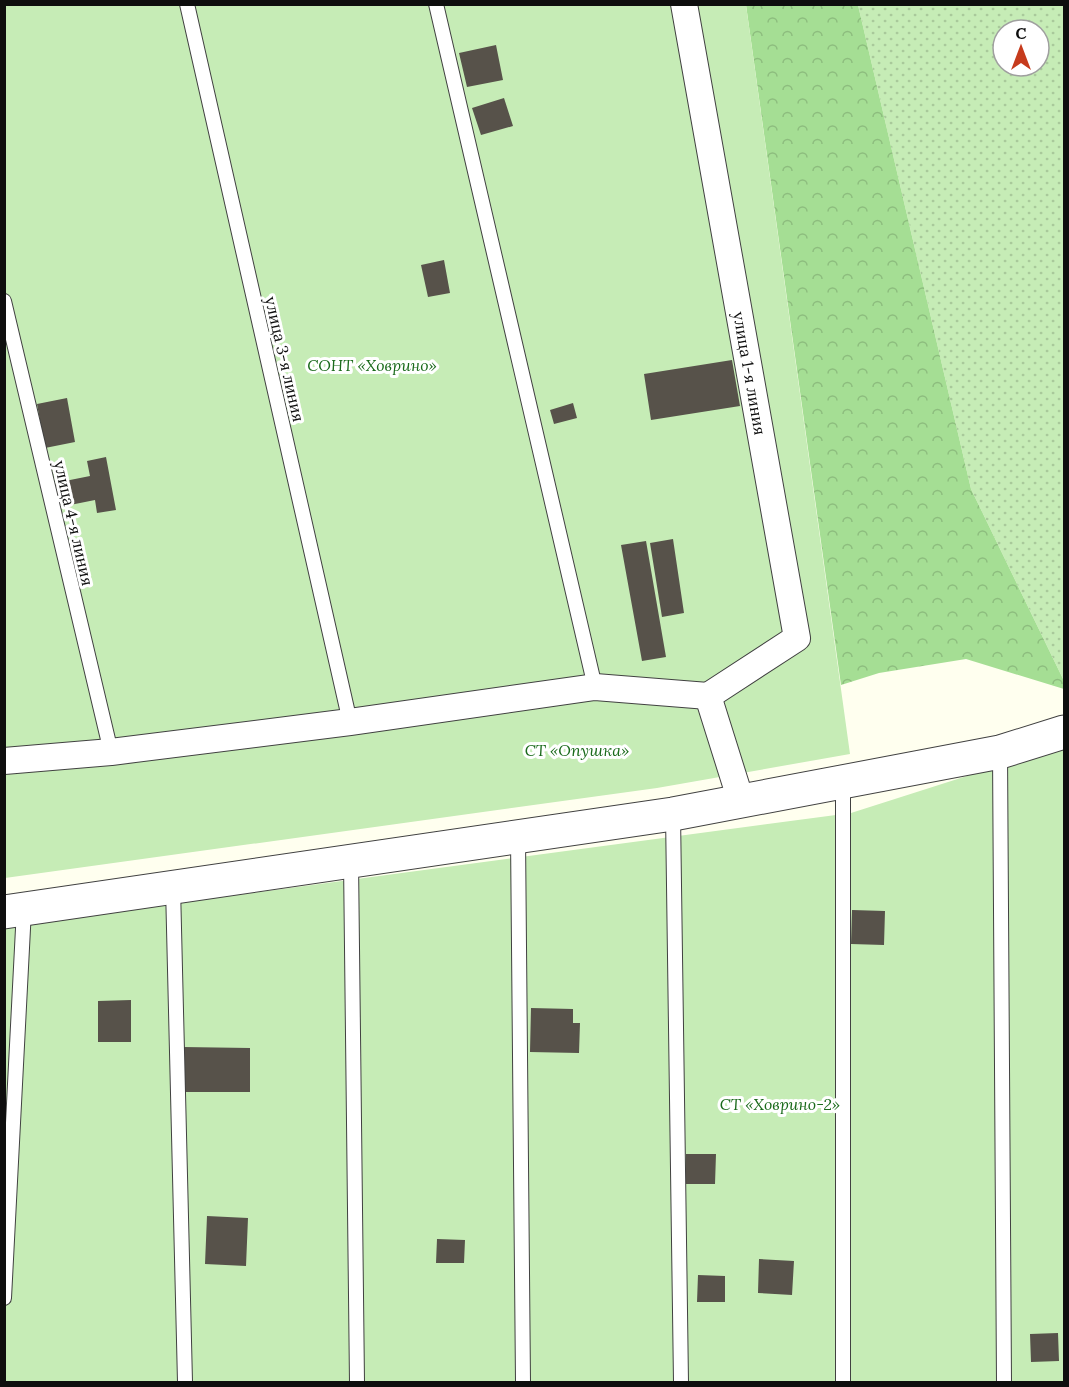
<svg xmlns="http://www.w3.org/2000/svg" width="1069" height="1387" viewBox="0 0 1069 1387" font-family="Lora,serif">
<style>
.grass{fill:url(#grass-dots);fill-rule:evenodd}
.forest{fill:url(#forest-crowns)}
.garden{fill:#c6ecb6}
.building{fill:#57524a}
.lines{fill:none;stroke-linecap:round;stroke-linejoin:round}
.service-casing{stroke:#414141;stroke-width:16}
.minor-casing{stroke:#414141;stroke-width:28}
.tertiary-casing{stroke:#414141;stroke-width:35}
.service{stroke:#fff;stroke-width:14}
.minor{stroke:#fff;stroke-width:26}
.tertiary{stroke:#fff;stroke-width:33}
.labels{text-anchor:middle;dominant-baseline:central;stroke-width:6;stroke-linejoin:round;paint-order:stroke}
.street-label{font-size:16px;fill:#0e0e0e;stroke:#fff}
.park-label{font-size:16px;font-style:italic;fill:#1a6a1b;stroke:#fff}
</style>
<defs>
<pattern id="grass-dots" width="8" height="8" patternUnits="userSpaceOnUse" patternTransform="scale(1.5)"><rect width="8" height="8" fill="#c6ecb6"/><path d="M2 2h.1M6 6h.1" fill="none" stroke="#a9c99b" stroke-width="1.8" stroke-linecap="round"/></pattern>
<pattern id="forest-crowns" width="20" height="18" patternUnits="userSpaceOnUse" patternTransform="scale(1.5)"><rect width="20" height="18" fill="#a5de94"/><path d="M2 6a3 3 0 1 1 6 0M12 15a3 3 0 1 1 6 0" fill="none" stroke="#8dbd7e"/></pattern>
</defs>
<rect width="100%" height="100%" fill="#ffffef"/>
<path class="grass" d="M858,5H1064V681L971,489ZM1003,30H1039V66H1003Z"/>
<path class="forest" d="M746,5H858L971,489L1064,681V689L966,659L879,673L841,685Z"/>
<path class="garden" d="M4,5H746L850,754L657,788L5,878Z
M1064,745V1382H5L4,926L851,813Z"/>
<path class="building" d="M496,45L503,80L467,87L459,53Z
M504,98L513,126L481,135L472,108Z
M444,260L450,293L428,297L421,265Z
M732,360L740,406L651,420L644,374Z
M67,398L75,442L45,448L37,404Z
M573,403L577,418L554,424L550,410Z
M106,457L116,510L97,513L95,500L60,507L55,483L90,476L87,461Z
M673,539L684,613L662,617L650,543Z
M646,541L666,657L642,661L621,545Z
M852,910L885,911L884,945L851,944Z
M131,1000V1042H98V1001Z
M531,1008L573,1009V1023H580L579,1053L530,1052Z
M183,1047L250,1048V1092H183Z
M686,1154H716L715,1184H686Z
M207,1216L248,1218L246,1266L205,1264Z
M437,1239L465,1240L464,1263H436Z
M759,1259L794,1261L792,1295L758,1293Z
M698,1275L725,1276V1302H697Z
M1058,1333L1059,1361L1031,1362L1030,1334Z"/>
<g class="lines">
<defs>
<path id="service" d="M187,4L350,722
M436,4L595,687
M4,301L111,752
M1000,752L1004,1382
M673,814L681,1382
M518,837L523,1382
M351,861L357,1382
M173,887L185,1382
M4,1298L24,909
M843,1382V782"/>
<g id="minor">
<path id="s1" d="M684,4L797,638L708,696"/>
<path d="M708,696L741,801"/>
<path d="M4,761L111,752L350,722L595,687L708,696"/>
</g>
<path id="tertiary" d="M4,912L673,814L1000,752L1064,732"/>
</defs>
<use href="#service" class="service-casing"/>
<use href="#minor" class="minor-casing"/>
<use href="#tertiary" class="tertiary-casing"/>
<use href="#service" class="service"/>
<use href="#minor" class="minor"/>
<use href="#tertiary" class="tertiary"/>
</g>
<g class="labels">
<g class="street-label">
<text transform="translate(285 359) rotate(77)">улица 3-я линия</text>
<text stroke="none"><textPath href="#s1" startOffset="375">улица 1-я линия</textPath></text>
<text transform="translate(74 523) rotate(77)">улица 4-я линия</text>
</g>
<g class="park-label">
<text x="372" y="365">СОНТ «Ховрино»</text>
<text x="577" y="750">СТ «Опушка»</text>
<text x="780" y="1104">СТ «Ховрино-2»</text>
</g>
</g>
<rect width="1069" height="1387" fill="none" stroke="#0e0e0e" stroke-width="12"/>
<g transform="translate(1021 48)"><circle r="28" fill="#ffffff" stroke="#9f9f9f" stroke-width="1.5"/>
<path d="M0-4.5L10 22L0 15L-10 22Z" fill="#c63b1d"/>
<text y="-9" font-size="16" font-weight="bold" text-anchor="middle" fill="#0e0e0e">С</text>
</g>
</svg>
